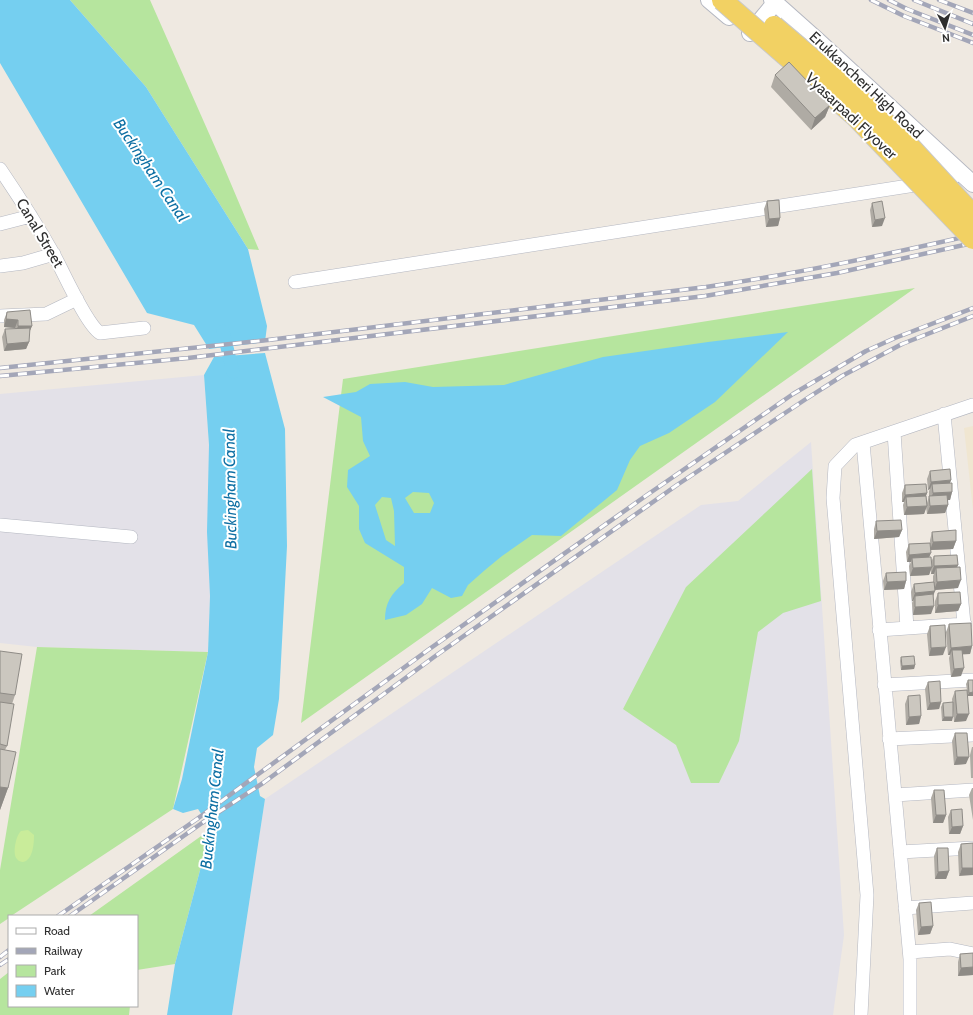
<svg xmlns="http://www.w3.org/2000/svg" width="973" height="1015" viewBox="0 0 973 1015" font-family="Cabin,sans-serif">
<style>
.industrial{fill:#e3e1e8}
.education{fill:#f0e6d1}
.green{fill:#b6e59e}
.pitch{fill:#c9ec9a}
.water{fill:#75cff0;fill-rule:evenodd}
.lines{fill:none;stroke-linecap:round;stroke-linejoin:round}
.canal{stroke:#75cff0;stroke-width:13}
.minor-casing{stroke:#b4b7c1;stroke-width:14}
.tertiary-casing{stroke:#b4b7c1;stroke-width:18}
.minor{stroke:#fff;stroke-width:13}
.tertiary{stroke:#fff;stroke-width:16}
.rail-casing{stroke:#a3a6b8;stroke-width:4.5}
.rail{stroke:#fff;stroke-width:3;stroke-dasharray:9;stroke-linecap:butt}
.primary-bridge-casing{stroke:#c9c9c9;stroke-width:22;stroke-linecap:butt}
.primary-bridge{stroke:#f2d163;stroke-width:20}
.wall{fill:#afaba4}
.shaded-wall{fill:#8e8b86}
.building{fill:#cbc7bf;stroke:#8e8b86}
.labels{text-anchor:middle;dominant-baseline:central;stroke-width:4;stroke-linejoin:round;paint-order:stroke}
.street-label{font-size:15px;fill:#2e2e2e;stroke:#fff}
.water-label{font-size:16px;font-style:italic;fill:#0d6fa3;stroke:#fff}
</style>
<rect width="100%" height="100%" fill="#efe9e1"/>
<path class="industrial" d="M204,375L209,445L210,596L208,652L37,647L0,643V394Z
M811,442L844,935L833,1015H232L265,799L701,505L738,501Z"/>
<path class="education" d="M973,426V510L964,428Z"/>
<path class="green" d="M70,0H150L223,165L259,250L248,249L146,87Z
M915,288L301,723L343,379Z
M812,469L821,601L783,613L758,632L739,741L719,783H691L676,745L623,709L686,587Z
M37,647L208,652L173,809L11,916H9V918L0,924V870Z
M211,829L175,964L137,970V916H89Z
M9,972V1006H130L129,1015H0V979Z"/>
<path class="pitch" d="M28,830L34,835C34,844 33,860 23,862C21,862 18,861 17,859C12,854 16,835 21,831Z"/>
<path class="water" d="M0,0H70L146,87L248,249L267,326L265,342L209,349L194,325L147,313L0,63Z
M788,332L715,402L669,433L640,446L630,460L617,490L561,536L532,535L502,556L485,570L468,585L462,596L451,598L432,588L422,604L406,615L385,620C385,603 391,594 404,583V567L365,543L359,529V506L347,487L348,470L370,456L363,441L361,417L323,397L356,392L370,384L405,382L433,387L504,385L603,357L708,342ZM413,492L429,493L434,503L430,513H414L405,498ZM382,497L391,498L394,511L395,546L386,540L375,505Z
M265,353L285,429L287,546L279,699L273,735L257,748L254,767L260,796L265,799L232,1015H167L175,964L211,829L198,809L183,813L173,809L182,779L208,652L210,596L207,532L209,445L204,375L214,357Z"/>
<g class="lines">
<path class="canal" d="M223,331L233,372"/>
<defs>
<path id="minor" d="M0,169C19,197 37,225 54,255C63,271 86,324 100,333L144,328
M0,224L31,216
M0,266L23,263L54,254
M295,282L915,185
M0,316L46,314L77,299
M944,414L964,624
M894,432L907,628
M863,443L910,959V1015
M0,525L131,537
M879,630L965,624
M884,685L973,680
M889,739L973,735
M895,795L973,790
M900,852L973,848
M905,908L973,903
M910,952L950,949L973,954
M861,1015L867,895L833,498L835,466L855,445L973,405"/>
<path id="tertiary" d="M709,0L729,17
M772,0L818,41L973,184
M750,33L775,3
M933,188L959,172"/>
</defs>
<use href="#minor" class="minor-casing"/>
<use href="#tertiary" class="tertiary-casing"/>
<use href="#minor" class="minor"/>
<use href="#tertiary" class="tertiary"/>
<defs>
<path id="rail" d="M871,0L904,16L973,43
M889,0L907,9L973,35
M914,0L973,24
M939,0L973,13
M0,368L268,340L706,287C796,274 884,255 973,235
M0,376L188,358L705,296L837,273L973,243
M58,916L197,819L428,650L647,495L793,394L866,351L895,338L973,308
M70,916L202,823L263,783L434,657L677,485L806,399L842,376L902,344L973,316
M0,957L9,950
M0,965L9,959"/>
</defs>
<use href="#rail" class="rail-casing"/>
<use href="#rail" class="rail"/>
<defs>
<path id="primary-bridge" d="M722,0L855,116L973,239
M774,26L867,105L904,140L973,215"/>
</defs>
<use href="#primary-bridge" class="primary-bridge-casing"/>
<use href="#primary-bridge" class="primary-bridge"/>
</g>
<path class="wall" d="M775,75L830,105L825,117L811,130L771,87Z
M767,201L780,218L778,226L766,227L764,209Z
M872,203L882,226L872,227L870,210Z
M7,312L32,326L29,332V342L26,349L4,351L2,337L5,329H15V328L4,327V320Z
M930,471L951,480L950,483L952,492L950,500H948V505L945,513L927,514L926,507L924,514L904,515L903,505L904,502H902V493L905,485L927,493L926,496L927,503L929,496V491L930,489L928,490L927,479Z
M876,521L902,530L899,537L874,539V529Z
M932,532L956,541L953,549L930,550L929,557L931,562L934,556L958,565L957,567L958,588L935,590L933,595L931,614L913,615L912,603L913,601H912L911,592L914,584L933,582V576L934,574H931V569L929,575L910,576L909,566L911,562H907L906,552L909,544L930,543V540Z
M886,573L906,581L904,589L884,590L883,581Z
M938,593L961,604L958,611L935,613V601Z
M949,624L972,646L970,654H963L961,676L951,677L949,658L950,655H948L946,632Z
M930,626L943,655L929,656L927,634Z
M0,651L15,695L12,704L7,746L5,750L8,788L0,810Z
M901,657L915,665L914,669L901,670L900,661Z
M968,680H973V696H967L966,721L954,722L952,699L955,691L967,690L966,684Z
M928,682L941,702L939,709L927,710L925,689Z
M908,696L921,716L919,724L906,725L905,704Z
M943,703L952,721H942L941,707Z
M955,733L966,764L954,765L952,741Z
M972,747H973V778H971L970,755Z
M972,788H973V820L969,795Z
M934,790L946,815L943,823H933L931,798Z
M951,810L963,826L960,834H949L948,817Z
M973,843L959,876L958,852L961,844Z
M937,848L949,871L946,879H935L934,856Z
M919,903L933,926L930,934L918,935L916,910Z
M973,953V975L958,976V962L960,954Z"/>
<path class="shaded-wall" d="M830,105L825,117L811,130L815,118Z
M780,218L778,226L766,227L769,219Z
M885,218L882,226L872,227L875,220Z
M6,319L18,320L15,328L4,327Z
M18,326H32L29,333L15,334Z
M29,342L26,349L4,351L7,344Z
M951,480L948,488L932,484L930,489L928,490L931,482Z
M952,492L950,500L930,501L933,493Z
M927,493L924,501L906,497L904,502H902L905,495Z
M948,505L945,513L927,514L930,506Z
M927,506L924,514L904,515L907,507Z
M902,530L899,537L874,539L877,531Z
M956,541L953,549L930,550L933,542Z
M931,553L928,560L912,558L911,562H907L909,555Z
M958,565L955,572L936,568L934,574H931L934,566Z
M932,567L929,575L910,576L913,568Z
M961,580L958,588L934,590L937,582Z
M906,581L904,589L884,590L887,582Z
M935,591L932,599L915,596L913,601H912L915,593Z
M961,604L958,611L935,613L938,605Z
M934,606L931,614L913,615L915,607Z
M972,646L970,654L953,655L952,650L950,655H948L951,648Z
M946,647L943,655L929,656L931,648Z
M915,665L914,669L901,670L902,666Z
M964,668L961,676L951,677L954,669Z
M973,692V696H967L969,693Z
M941,702L939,709L927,710L930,703Z
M957,714H969L966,721L954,722Z
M921,716L919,724L906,725L909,717Z
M944,717H953L952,721H942Z
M957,757H969L966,764L954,765Z
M0,787L8,788L0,810Z
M936,815H946L943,823H933Z
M963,826L960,834H949L952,827Z
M962,868H973V875L959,876Z
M949,871L946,879H935L938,872Z
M933,926L930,934L918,935L921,927Z
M973,967V975L958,976L961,968Z"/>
<path class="building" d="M789,62L830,105L815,118L775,75Z
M779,200L780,218L769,219L767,201Z
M882,201L885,218L875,220L872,203Z
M30,310L32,326H18V320L6,319L7,312Z
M30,328L29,342L7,344L5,329Z
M950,469L951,480L931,482L930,471Z
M952,483V492L933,493L932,484Z
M926,484L927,493L905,495V485Z
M947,495L948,505L930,506L929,496Z
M926,496L927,506L907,507L906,497Z
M901,520L902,530L877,531L876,521Z
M956,530V541L933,542L932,532Z
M930,543L931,553L909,555V544Z
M957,555L958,565L934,566V556Z
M931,557L932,567L913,568L912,558Z
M960,567L961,580L937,582L936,568Z
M906,572V581L887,582L886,573Z
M934,582L935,591L915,593L914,584Z
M960,592L961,604L938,605V593Z
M933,594L934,606L915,607V596Z
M971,623L972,646L951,648L949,624Z
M945,625L946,647L931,648L930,626Z
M952,650H962L964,668L954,669Z
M0,651L22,654L15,695L0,693Z
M914,656L915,665L902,666L901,657Z
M968,680H973V692L969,693Z
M940,681L941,702L930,703L928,682Z
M967,690L969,714H957L955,691Z
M920,695L921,716L909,717L908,696Z
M0,702L14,704L7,746L0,744Z
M953,702V717H944L943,703Z
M955,733H967L969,757H957Z
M0,749L16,752L8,788L0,787Z
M934,790H944L946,815H936Z
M962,809L963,826L952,827L951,810Z
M973,843V868H962L961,844Z
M937,848H948L949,871L938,872Z
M931,902L933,926L921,927L919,903Z
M973,953V967L961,968L960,954Z"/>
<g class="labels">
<g class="street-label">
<text transform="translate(866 85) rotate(43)">Erukkancheri High Road</text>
<text transform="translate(851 116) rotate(43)">Vyasarpadi Flyover</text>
<text transform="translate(40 233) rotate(59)">Canal Street</text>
</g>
<g class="water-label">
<text transform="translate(151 170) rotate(56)">Buckingham Canal</text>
<text transform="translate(230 489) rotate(-91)">Buckingham Canal</text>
<text transform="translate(212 809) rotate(-84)">Buckingham Canal</text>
</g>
</g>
<rect x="8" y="915" width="130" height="92" fill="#ffffff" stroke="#ababab"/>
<rect x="16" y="928" width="20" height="6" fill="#ffffff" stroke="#ababab"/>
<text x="44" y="935" font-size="12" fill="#2e2e2e">Road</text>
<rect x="16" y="948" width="20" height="6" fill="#a3a6b8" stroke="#ababab"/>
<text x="44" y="955" font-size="12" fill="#2e2e2e">Railway</text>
<rect x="16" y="965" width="20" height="12" fill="#b6e59e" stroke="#ababab"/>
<text x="44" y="975" font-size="12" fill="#2e2e2e">Park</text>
<rect x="16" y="985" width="20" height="12" fill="#75cff0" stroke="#ababab"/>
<text x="44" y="995" font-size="12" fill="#2e2e2e">Water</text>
<g transform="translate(945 28) rotate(175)" stroke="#ffffff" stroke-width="3" paint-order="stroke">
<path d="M0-3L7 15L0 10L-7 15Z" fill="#2e2e2e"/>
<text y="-6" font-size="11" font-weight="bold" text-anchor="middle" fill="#2e2e2e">N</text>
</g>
</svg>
